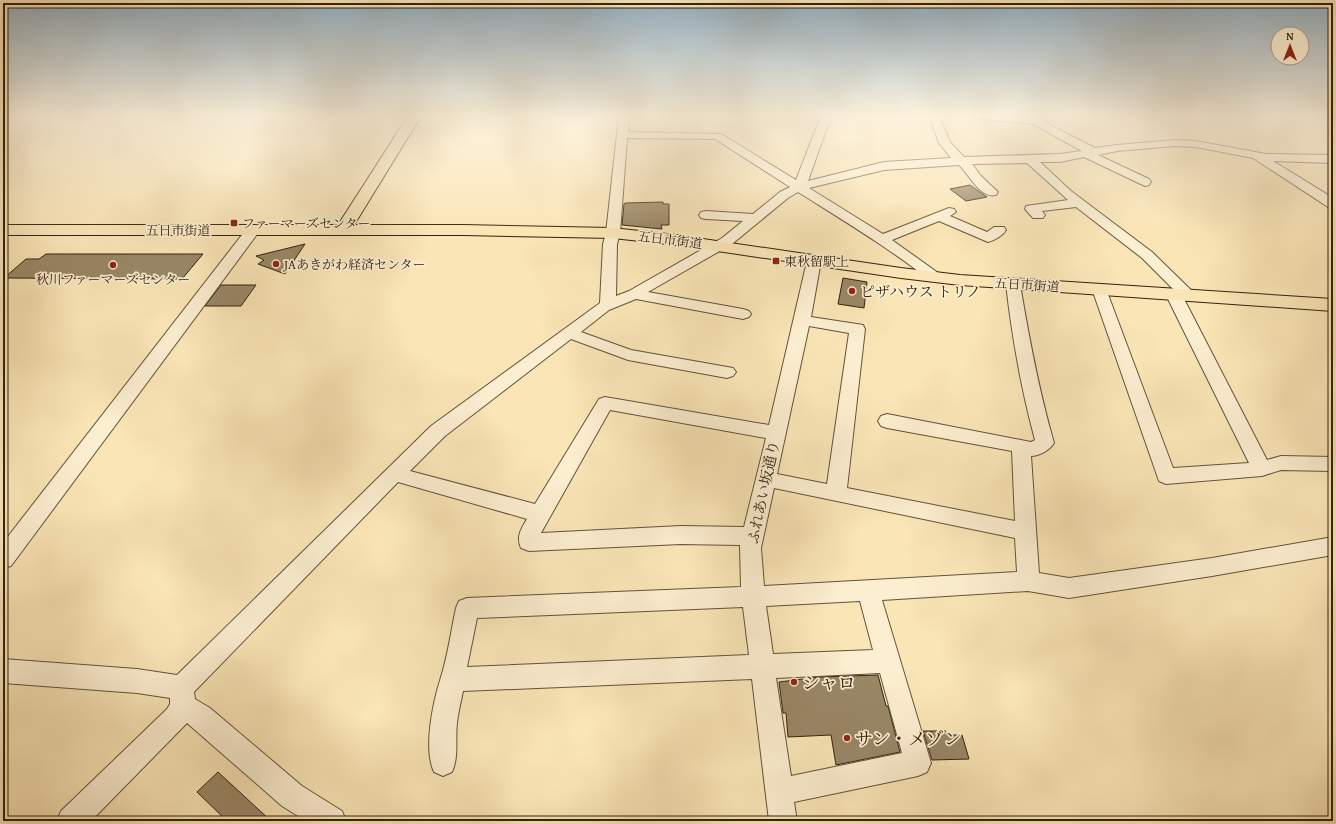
<svg xmlns="http://www.w3.org/2000/svg" width="1336" height="824" viewBox="0 0 1336 824" font-family="'Gentium Book Plus','Noto Serif JP',serif">
<style>
.building{fill:#998766;stroke:#302210}
.lines{fill:none;stroke-linecap:round;stroke-linejoin:round}
.minor-casing{stroke:#62533a;stroke-width:2}
.major-casing{stroke:#302210;stroke-width:2}
.minor{fill:#fceed0;fill-rule:evenodd}
.major{fill:#fae5b6;fill-rule:evenodd}
.poi-dot{fill:#8f2418;stroke:#fceed0;stroke-width:1.5}
.labels{text-anchor:middle;dominant-baseline:central;stroke-width:3.5;stroke-linejoin:round;paint-order:stroke}
.far-poi-label{font-size:13px;fill:#302210;stroke:#fceed0;text-anchor:start}
.far-street-label{font-size:13px;fill:#302210;stroke:#fceed0}
.poi-label{font-size:15px;fill:#302210;stroke:#fceed0;text-anchor:start}
.street-label{font-size:15px;fill:#302210;stroke:#fceed0}
.near-poi-label{font-size:18px;fill:#302210;stroke:#fceed0;text-anchor:start}
</style>
<rect width="100%" height="100%" fill="#fae5b6"/>
<filter id="stains"><feTurbulence type="fractalNoise" baseFrequency=".005" numOctaves="4"/><feColorMatrix values="0 0 0 0 .2 0 0 0 0 .09 0 0 0 0 .02 0 0 0 .5 -.17"/></filter>
<radialGradient id="worn" r=".72"><stop offset=".6" stop-color="#630" stop-opacity="0"/><stop offset="1" stop-color="#630" stop-opacity=".3"/></radialGradient>
<path class="building" d="M970,185L987,197L966,201L950,189Z
M663,202V204H669V225H661L662,229L622,225L624,204L625,203Z
M305,244L285,274L258,264L264,260L256,256Z
M46,254H203L182,279L4,278L26,259H39Z
M843,278L867,282L864,308L838,304Z
M221,285H256L241,306H205Z
M878,675L886,706H888L900,752L836,765L831,735L788,737L786,713H783L779,682L819,677Z
M923,731H946L947,735H962L969,759L932,760Z
M218,772L271,821H227L197,792Z"/>
<g class="lines">
<defs>
<path id="minor" d="M619,116H629L628,132L721,134L796,180L821,116H831L808,181L884,162L951,158L939,143L929,116H939L950,142L964,157L1060,154L1082,151L1033,124L983,119L978,116H1045L1046,118L1043,121L1044,122L1095,148L1117,145L1175,140L1196,141L1266,154L1333,155V163L1273,161L1333,198V208L1328,207L1253,158L1196,147L1175,146L1117,151L1098,155L1149,179L1151,182L1149,185L1145,186L1084,157L1060,162H1040L1071,191L1152,252L1192,291L1195,294L1192,297H1183L1267,460L1281,456L1333,457V471L1281,470L1262,476L1166,484L1159,481L1092,289L1094,286L1099,285L1104,286L1106,289L1173,468L1249,463L1165,293L1168,290L1173,289L1142,258L1076,207L1042,211L1045,215L1043,218H1033L1025,209L1026,206L1068,200L1027,163L972,164L981,176L998,192L996,195C980,199 969,174 959,165L884,170L809,188L883,234L949,208L954,209L956,212L950,216L987,232L994,227H1004L1006,230C1002,236 995,240 988,242L939,221L892,240L941,275L943,278L941,281L936,282L931,281C889,248 844,221 798,192L788,198L732,244L648,292L743,309L749,311L751,314L749,317L743,319L636,299L609,310L581,332L631,350L733,368L736,372L733,376L727,378L628,360L571,339L445,436L410,471L535,504L599,399L605,397L769,425L807,261L809,258L814,257L819,258L821,261L811,317L857,324L863,325L865,329L847,488L1015,521L1012,451L887,428L881,426L878,421L881,416L887,414L1031,442L1035,440C1021,388 1012,337 1006,284L1008,281L1013,280L1018,281L1020,284C1029,338 1039,391 1054,443C1050,450 1039,456 1031,456L1039,573L1069,578L1212,558L1333,537V555L1212,576L1069,598L1028,591L882,600L931,763L927,772L918,776L794,802L797,821H769L752,679L463,691C461,702 458,712 457,723C455,739 459,757 452,772L443,776L434,772C423,748 433,702 441,677C448,655 451,631 456,608L459,601L467,598L741,587L740,545L681,544L529,551L521,548C516,537 521,529 527,519L398,482L194,692L195,699L210,708L302,786L342,811L346,821H306L282,806L187,723L91,821H57L61,811L167,709L170,704V698L137,693L3,683V659L137,669L177,675L431,426L600,303L603,244L606,233ZM627,138L715,139L790,187L780,192L753,214L706,211L701,212L699,215L701,218L706,219L743,221L722,238L629,291L616,296L617,244L620,233ZM809,326L849,333L827,484L777,474ZM610,410L766,438L744,527L681,526L541,533ZM774,488L1015,538L1017,572L764,586L761,548ZM860,601L873,650L773,654L766,606ZM743,607L749,655L467,667L477,618ZM880,673L902,753L791,776L776,678Z
M253,226L258,227L260,230L258,233L11,566L3,568V543L248,227Z"/>
<path id="major" d="M408,116H421L354,225H463L613,228L676,235L901,268L960,275L1333,299V311L960,285L901,278L676,245L613,238L463,235H3V225H338Z"/>
</defs>
<use href="#minor" class="minor-casing"/>
<use href="#major" class="major-casing"/>
<use href="#minor" class="minor"/>
<use href="#major" class="major"/>
</g>
<linearGradient id="sky" x2="0" y2="1"><stop stop-color="#93adbe"/><stop offset="0.5" stop-color="#fdf3de"/><stop offset="1" stop-color="#fdf3de" stop-opacity="0"/></linearGradient>
<rect width="1336" height="232" fill="url(#sky)"/>
<g class="poi-dot">
<rect x="230" y="219" width="8" height="8" rx="2"/>
<rect x="772" y="257" width="8" height="8" rx="2"/>
<circle cx="276" cy="264" r="4"/>
<circle cx="113" cy="265" r="4"/>
<circle cx="852" cy="291" r="4"/>
<circle cx="794" cy="682" r="4"/>
<circle cx="847" cy="738" r="4"/>
</g>
<g class="labels">
<g class="far-poi-label">
<text x="242" y="223">ファーマーズセンター</text>
<text x="784" y="261">東秋留駅上</text>
<text x="284" y="264">JAあきがわ経済センター</text>
<text x="113" y="279" text-anchor="middle">秋川ファーマーズセンター</text>
</g>
<g class="far-street-label">
<text x="178" y="230">五日市街道</text>
<text transform="translate(670 240) rotate(7)">五日市街道</text>
<text transform="translate(1027 285) rotate(4)">五日市街道</text>
</g>
<g class="poi-label">
<text x="860" y="291">ピザハウス トリノ</text>
</g>
<g class="street-label">
<text transform="translate(763 492) rotate(-78)">ふれあい坂通り</text>
</g>
<g class="near-poi-label">
<text x="802" y="682">シャロ</text>
<text x="855" y="738">サン・メゾン</text>
</g>
</g>
<rect width="1336" height="824" fill="none" stroke="#fae5b6" stroke-width="16"/>
<rect x="4" y="4" width="1328" height="816" fill="none" stroke="#302210" stroke-width="2"/>
<rect x="8" y="8" width="1320" height="808" fill="none" stroke="#302210"/>
<g transform="translate(1290 46)"><circle r="19" fill="#fceed0" stroke="#aa9c83"/>
<path d="M0-3L7 15L0 10L-7 15Z" fill="#8f2418"/>
<text y="-6" font-size="11" font-weight="bold" text-anchor="middle" fill="#302210">N</text>
</g>
<rect width="100%" height="100%" filter="url(#stains)"/>
<rect width="100%" height="100%" fill="url(#worn)"/>
</svg>
